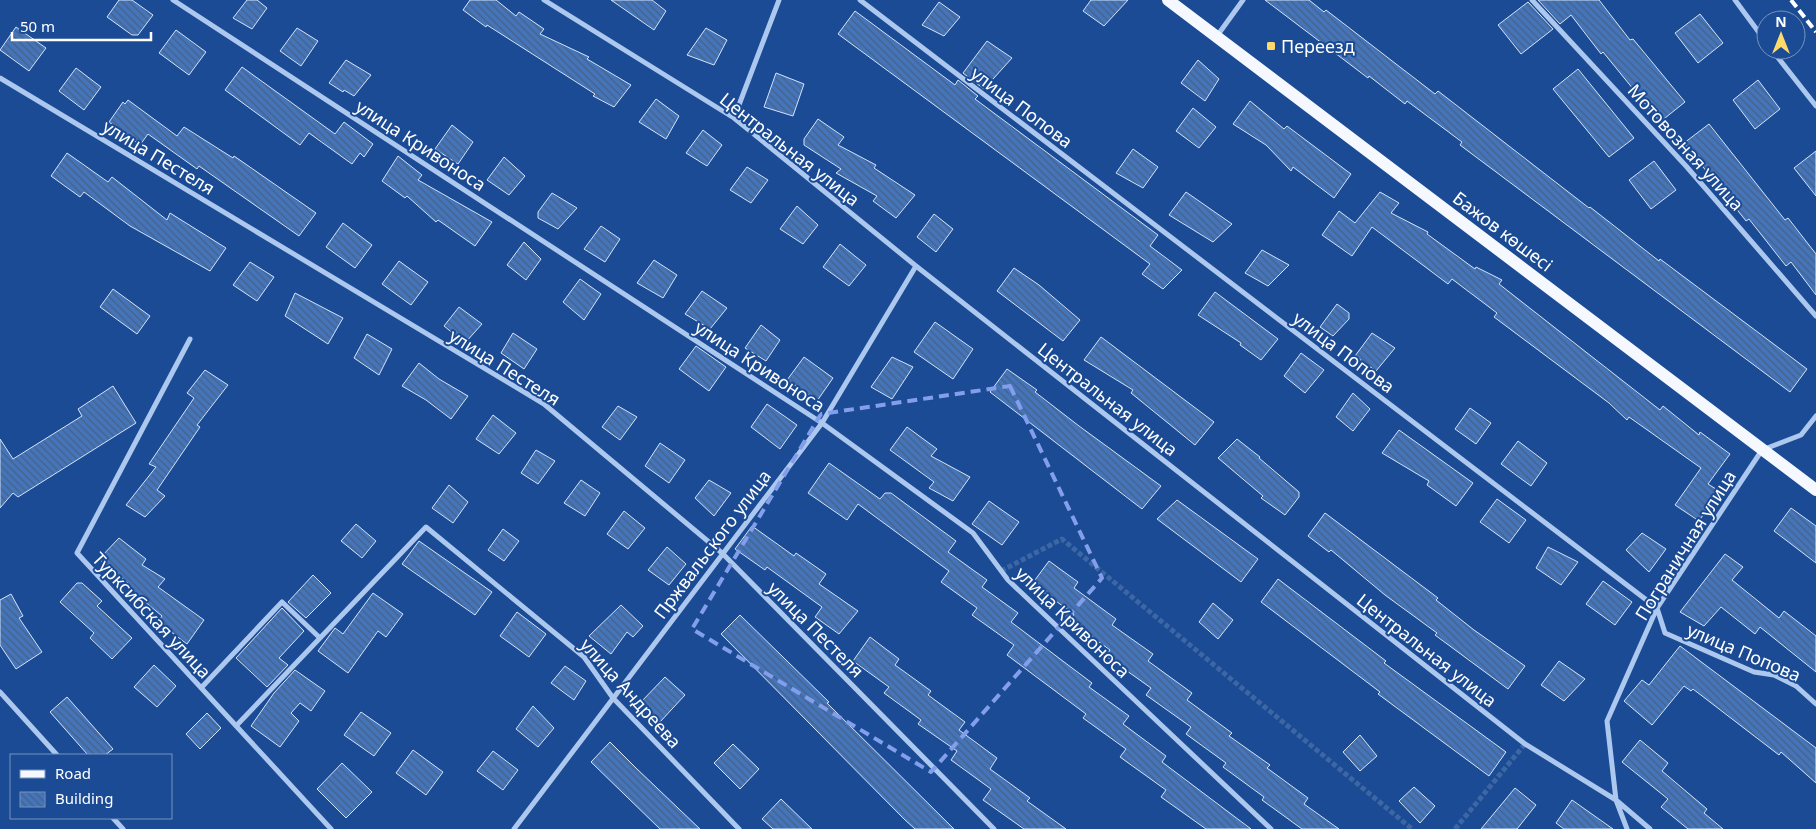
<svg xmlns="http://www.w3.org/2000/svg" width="1816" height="829" viewBox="0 0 1816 829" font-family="'Noto Sans',sans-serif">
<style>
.building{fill:url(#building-back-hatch);stroke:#d3e4fb}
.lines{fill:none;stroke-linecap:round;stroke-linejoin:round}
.minor-tunnel{stroke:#3d66a4;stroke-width:5;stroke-dasharray:5 2.5;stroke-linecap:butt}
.minor{stroke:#adc8ef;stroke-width:5}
.primary{stroke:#f5f9ff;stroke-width:12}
.rail{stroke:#fff;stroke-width:4;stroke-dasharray:9 4;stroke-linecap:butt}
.marked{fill:none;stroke:#839eea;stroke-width:4;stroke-dasharray:10 6;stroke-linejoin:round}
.poi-dot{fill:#ffda6b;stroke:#1b4b94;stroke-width:2}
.labels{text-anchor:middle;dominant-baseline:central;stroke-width:4;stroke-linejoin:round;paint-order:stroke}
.poi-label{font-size:18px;fill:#fff;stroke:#1b4b94;text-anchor:start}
.street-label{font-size:18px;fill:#fff;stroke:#1b4b94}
</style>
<defs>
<pattern id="building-back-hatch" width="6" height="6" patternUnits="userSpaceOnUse" patternTransform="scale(1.25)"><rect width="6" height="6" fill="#4475bb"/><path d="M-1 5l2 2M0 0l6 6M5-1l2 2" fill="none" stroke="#486084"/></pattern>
</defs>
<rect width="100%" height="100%" fill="#1b4b94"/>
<path class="building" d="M119,0H132L153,15L138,35H132L107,17Z
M247,0H257L267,8L252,29L233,18Z
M470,0H496L516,16L519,12L544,29L540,34L589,57L587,59L631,85L614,107L593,96L595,94L487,25L486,27L463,10Z
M611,0H652L666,11L654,30Z
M1091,0H1128L1104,26L1083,11Z
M1265,0H1309L1324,12L1326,10L1435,94L1438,91L1589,208L1590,207L1659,261L1660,259L1807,369L1790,392L1460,145L1462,142L1407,101L1405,104L1369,76L1368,78Z
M1538,0H1599L1630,40L1633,39L1685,102L1660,122L1603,52L1601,54L1571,15L1560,24Z
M939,2L960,17L944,36L922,25Z
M1528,2L1553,29L1521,54L1498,25Z
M855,11L955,85L958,80L978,96L975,99L1158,235L1150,246L1182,270L1163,289L1142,274L1150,264L838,34Z
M1700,14L1723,43L1698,63L1675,33Z
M16,27L46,48L29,71L0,50Z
M297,28L318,41L301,66L280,51Z
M706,28L727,40L714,65L687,55Z
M176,30L206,52L189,75L159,53Z
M987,41L1012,58L984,89L963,73Z
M346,60L371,75L354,96L344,90L343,92L329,83Z
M1198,60L1219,79L1205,101L1181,83Z
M242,67L335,134L344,122L373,144L364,157L360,153L352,164L309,133L300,145L225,90Z
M76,68L101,87L84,110L59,91Z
M1578,69L1634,138L1609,157L1553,89Z
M776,73L804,84L793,116L764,107Z
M1758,80L1780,109L1755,129L1733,100Z
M656,99L679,116L666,139L639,122Z
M128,100L177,136L184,127L233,158L234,156L316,213L299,236L199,166L197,169L148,134L140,145L109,122L123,102L125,104Z
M1250,101L1284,129L1287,126L1351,174L1334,198L1293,167L1291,171L1266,145L1233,124Z
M1193,108L1216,127L1199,148L1176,131Z
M818,119L844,137L838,145L876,165L874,168L915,195L896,218L873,201L877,196L836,173L841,169L804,145V139Z
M1709,124L1785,220L1788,218L1816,254V295L1791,262L1786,266L1749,219L1746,221L1684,143Z
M452,125L473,142L458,164L435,149Z
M703,130L722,145L707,166L686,153Z
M1133,149L1158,167L1143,188L1116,173Z
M1816,151V196L1794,168Z
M67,153L108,182L112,177L167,220L170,213L226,248L210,271L130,226L84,192L80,197L51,176Z
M398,156L422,175L418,180L492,222L475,246L438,220L436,222L407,196L405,198L382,181Z
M504,157L525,176L509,195L487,180Z
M1654,161L1676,190L1651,209L1629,180Z
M747,167L768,180L751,203L730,190Z
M1186,192L1232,224L1213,242L1169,215Z
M1380,192L1399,203L1391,213L1428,232L1427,234L1475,269L1476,267L1502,280L1499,284L1660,410L1663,406L1699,435L1700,432L1730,454L1708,484L1719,491L1699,521L1675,505L1701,468L1629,417L1627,420L1609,403L1494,317L1497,313L1452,279L1448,284L1372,227L1352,256L1322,235L1339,211L1355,223Z
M552,193L577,208L558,229L538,218V212Z
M797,206L818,225L803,244L780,229Z
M934,214L953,229L936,252L917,237Z
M343,223L372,245L355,268L326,247Z
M601,226L620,239L605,262L584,249Z
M524,242L541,259L526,280L507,265Z
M840,244L866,265L849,286L823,267Z
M1262,250L1289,265L1268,286L1245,273Z
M654,260L677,275L663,298L637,283Z
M399,261L428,282L411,305L382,284Z
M250,262L274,277L257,301L233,285Z
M1014,268L1039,285L1080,320L1063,341L997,291Z
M580,279L601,294L584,320L563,302Z
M113,289L150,316L137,334L100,307Z
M702,291L727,308L710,329L685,314Z
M1215,292L1278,339L1261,360L1240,345L1241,343L1198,315Z
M295,293L343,318L328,344L285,316Z
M1337,304L1349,313V319L1333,336L1320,327Z
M459,307L482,324L465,343L444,326Z
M935,322L973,349L953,379L914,352Z
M761,325L780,340L766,361L745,348Z
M513,333L537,349L524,369L501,353Z
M1372,333L1395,348L1376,371L1355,356Z
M367,334L392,349L379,375L354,358Z
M1101,337L1214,422L1195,445L1131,393L1133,390L1084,360Z
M696,346L726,367L709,391L679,369Z
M1301,353L1324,370L1305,393L1284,376Z
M804,357L833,378L817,401L787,380Z
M892,357L913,367L892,399L871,387Z
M419,363L439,379L468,396L451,419L426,400L402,386Z
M1007,369L1037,390L1035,392L1079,426L1161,486L1142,509L990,392Z
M205,370L228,385L197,425L200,427L157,490L165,496L145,517L126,505L156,467L149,464L194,398L187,393Z
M113,386L136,423L18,497L13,493L0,508V439L13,459L82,416L78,409Z
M1353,393L1370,409L1353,431L1336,417Z
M767,404L797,425L780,449L751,427Z
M618,406L637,417L620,440L602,427Z
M1470,408L1491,423L1476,444L1455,429Z
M493,415L516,433L499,454L476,439Z
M907,427L937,449L931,456L970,477L953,501L929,488L934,482L890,450Z
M1399,430L1473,483L1456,506L1427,485L1429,481L1382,453Z
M1237,439L1260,457L1259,458L1299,492V497L1285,515L1261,498L1263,496L1218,458Z
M1518,441L1547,463L1531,486L1501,464Z
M660,443L685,460L669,483L645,466Z
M536,450L555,461L538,484L521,473Z
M829,463L880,499L885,493H891L956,541L948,552L987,580L982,587L1018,613L1011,622L1092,683L1089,687L1129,716L1123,724L1166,756L1162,762L1251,829H1206L1161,797L1166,790L1120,757L1126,749L1083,718L1086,714L1007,655L1014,645L972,615L977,608L941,582L949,571L858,504L847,520L808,493Z
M581,480L600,493L585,516L564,503Z
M709,480L731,493L714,516L695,498Z
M449,485L468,502L453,523L432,508Z
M1497,499L1526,520L1509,543L1480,522Z
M1177,500L1258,559L1241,582L1157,519Z
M989,501L1019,522L1002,545L972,524Z
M1791,508L1816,526V563L1774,531Z
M624,511L645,528L628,549L607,534Z
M1325,513L1438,598L1436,600L1474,630L1525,666L1508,689L1435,635L1437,633L1385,595L1331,550L1329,552L1308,536Z
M356,524L376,541L362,558L341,541Z
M752,526L794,556L796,553L826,574L819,584L858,611L839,634L815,617L822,607L767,567L765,570L735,549Z
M503,529L519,541L504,561L488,550Z
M1642,533L1666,549L1649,572L1626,550Z
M119,538L146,559L142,565L165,579L158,587L204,620L187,644L158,622L162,616L126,586L128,583L99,559Z
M419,541L492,592L475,615L402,564Z
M667,547L686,564L669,585L648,570Z
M1548,547L1578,562L1561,585L1536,568Z
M1725,554L1743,567L1732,580L1779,618L1784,611L1816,636V672L1760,627L1755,634L1721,607L1704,626L1680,612Z
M1049,561L1078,582L1074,588L1116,619L1112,625L1153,654L1148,661L1192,693L1187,700L1232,733L1229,736L1270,765L1267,768L1308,798L1304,804L1339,829H1302L1262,800L1264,797L1223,767L1226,763L1186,734L1191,727L1146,695L1151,688L1106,656L1110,650L1070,621L1074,614L1032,584Z
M313,575L331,593L306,618L288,602Z
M1278,579L1386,661L1384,663L1506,752L1489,776L1378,694L1380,692L1261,602Z
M1603,581L1632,602L1615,625L1586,604Z
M77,583H82L102,601L97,606L132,638L112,659L90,638L94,633L60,602Z
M373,593L403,614L386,637L378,631L348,673L318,651L335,628L343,634Z
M11,594L23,616L19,618L42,652L16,669L0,645V600Z
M1213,603L1233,620L1218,639L1199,622Z
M621,605L643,626L633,637L627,632L611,654L589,636Z
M282,608L304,631L279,658L288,665L267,687L236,658Z
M517,612L546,634L529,657L500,636Z
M740,615L829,702L827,703L954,829H915L904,819L721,634Z
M870,637L899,659L895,665L931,691L928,695L965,722L959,730L997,758L990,769L1030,798L1027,801L1066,829H1024L983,800L991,789L951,760L957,751L918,724L921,720L884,693L889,687L853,661Z
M1680,646L1816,748V783L1781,752L1779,755L1693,689L1691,691L1684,686L1652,725L1624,701L1642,680L1649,685Z
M1559,661L1585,679L1564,701L1541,685Z
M154,665L176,686L157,707L134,687Z
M565,666L586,681L574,700L551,683Z
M295,670L325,691L311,711L300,703L291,713L299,721L280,747L251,726L274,693Z
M665,677L685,695L660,722L640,703Z
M67,697L113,749L105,755H88L50,712Z
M533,706L554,728L538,747L516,729Z
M361,712L391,733L374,756L344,735Z
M207,713L221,728L200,749L186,734Z
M1360,735L1377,756L1360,771L1343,752Z
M1640,740L1668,763L1662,771L1707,809L1704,813L1723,829H1688L1661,807L1668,799L1622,762Z
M610,742L636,768L700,829H660L591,762Z
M733,744L759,769L740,789L714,763Z
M413,750L443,772L426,795L396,773Z
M493,751L518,770L503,790L477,771Z
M342,763L372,792L346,818L317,789Z
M1414,787L1435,806L1420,823L1399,801Z
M1515,788L1536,805L1517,829H1481Z
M781,799L812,829H773L762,819Z
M1572,800L1613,829H1564L1556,823Z"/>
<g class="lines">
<path class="minor-tunnel" d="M1001,571L1062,539L1412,829
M1455,829L1525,744"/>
<path class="minor" d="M173,0L822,423L973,533L1008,580L1271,829
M544,0L734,118L916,266L1525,744L1616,800L1650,829
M860,0L1657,608L1665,633L1754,672L1774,675L1796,686L1816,704
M1532,0L1686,166L1816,316
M1735,0L1766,42
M1217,36L1243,0
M1772,50L1816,106
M0,78L544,404L722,553L994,829
M734,118L779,0
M190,339L77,553L331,829
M201,688L282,602L320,638
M0,692L57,755
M236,726L426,527L584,657L613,698L739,829
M113,818L123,829
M514,829L822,423L916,266
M1627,829L1616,800L1607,721L1657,608L1762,450L1801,435L1816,416"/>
<path class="primary" d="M1168,0L1816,490"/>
<path class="rail" d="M1791,0L1816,32"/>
</g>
<path class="marked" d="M1010,386L1102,578L931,772L692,629L821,414Z"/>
<rect class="poi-dot" x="1266" y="41" width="10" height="10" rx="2.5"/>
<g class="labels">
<g class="poi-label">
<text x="1281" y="46">Переезд</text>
</g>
<g class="street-label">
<text transform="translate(1022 107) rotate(37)">улица Попова</text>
<text transform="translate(421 145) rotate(33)">улица Кривоноса</text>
<text transform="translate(1686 147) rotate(48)">Мотовозная улица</text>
<text transform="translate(790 149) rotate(38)">Центральная улица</text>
<text transform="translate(159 157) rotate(31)">улица Пестеля</text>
<text transform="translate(1503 231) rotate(37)">Бажов көшесі</text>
<text transform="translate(1344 352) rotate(37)">улица Попова</text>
<text transform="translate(760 366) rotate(33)">улица Кривоноса</text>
<text transform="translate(505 367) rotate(32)">улица Пестеля</text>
<text transform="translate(1108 399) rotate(38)">Центральная улица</text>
<text transform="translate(712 544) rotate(-53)">Пржвальского улица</text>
<text transform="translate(1685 545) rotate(-58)">Пограничная улица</text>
<text transform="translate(152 615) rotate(47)">Турксибская улица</text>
<text transform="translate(1073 622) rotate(44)">улица Кривоноса</text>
<text transform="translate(816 629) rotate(45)">улица Пестеля</text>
<text transform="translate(1427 650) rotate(38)">Центральная улица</text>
<text transform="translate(1744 652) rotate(23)">улица Попова</text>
<text transform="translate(631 693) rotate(48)">улица Андреева</text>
</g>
</g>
<rect x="10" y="754" width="162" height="65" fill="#1b4b94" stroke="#7693bf"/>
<rect x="20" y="770" width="25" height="8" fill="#f5f9ff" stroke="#7693bf"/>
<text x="55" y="779" font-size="15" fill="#ffffff">Road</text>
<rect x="20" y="792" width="25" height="15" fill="url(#building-back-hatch)" stroke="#7693bf"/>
<text x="55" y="804" font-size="15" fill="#ffffff">Building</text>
<g transform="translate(1781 35)"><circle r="24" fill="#1b4b94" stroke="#7693bf"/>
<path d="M0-4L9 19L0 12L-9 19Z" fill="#ffda6b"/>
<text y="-8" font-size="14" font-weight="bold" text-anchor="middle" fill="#ffffff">N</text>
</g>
<path d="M12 32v8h139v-8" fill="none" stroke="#ffffff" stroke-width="2.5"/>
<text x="20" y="32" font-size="15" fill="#ffffff" stroke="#1b4b94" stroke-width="4" paint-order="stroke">50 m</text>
</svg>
